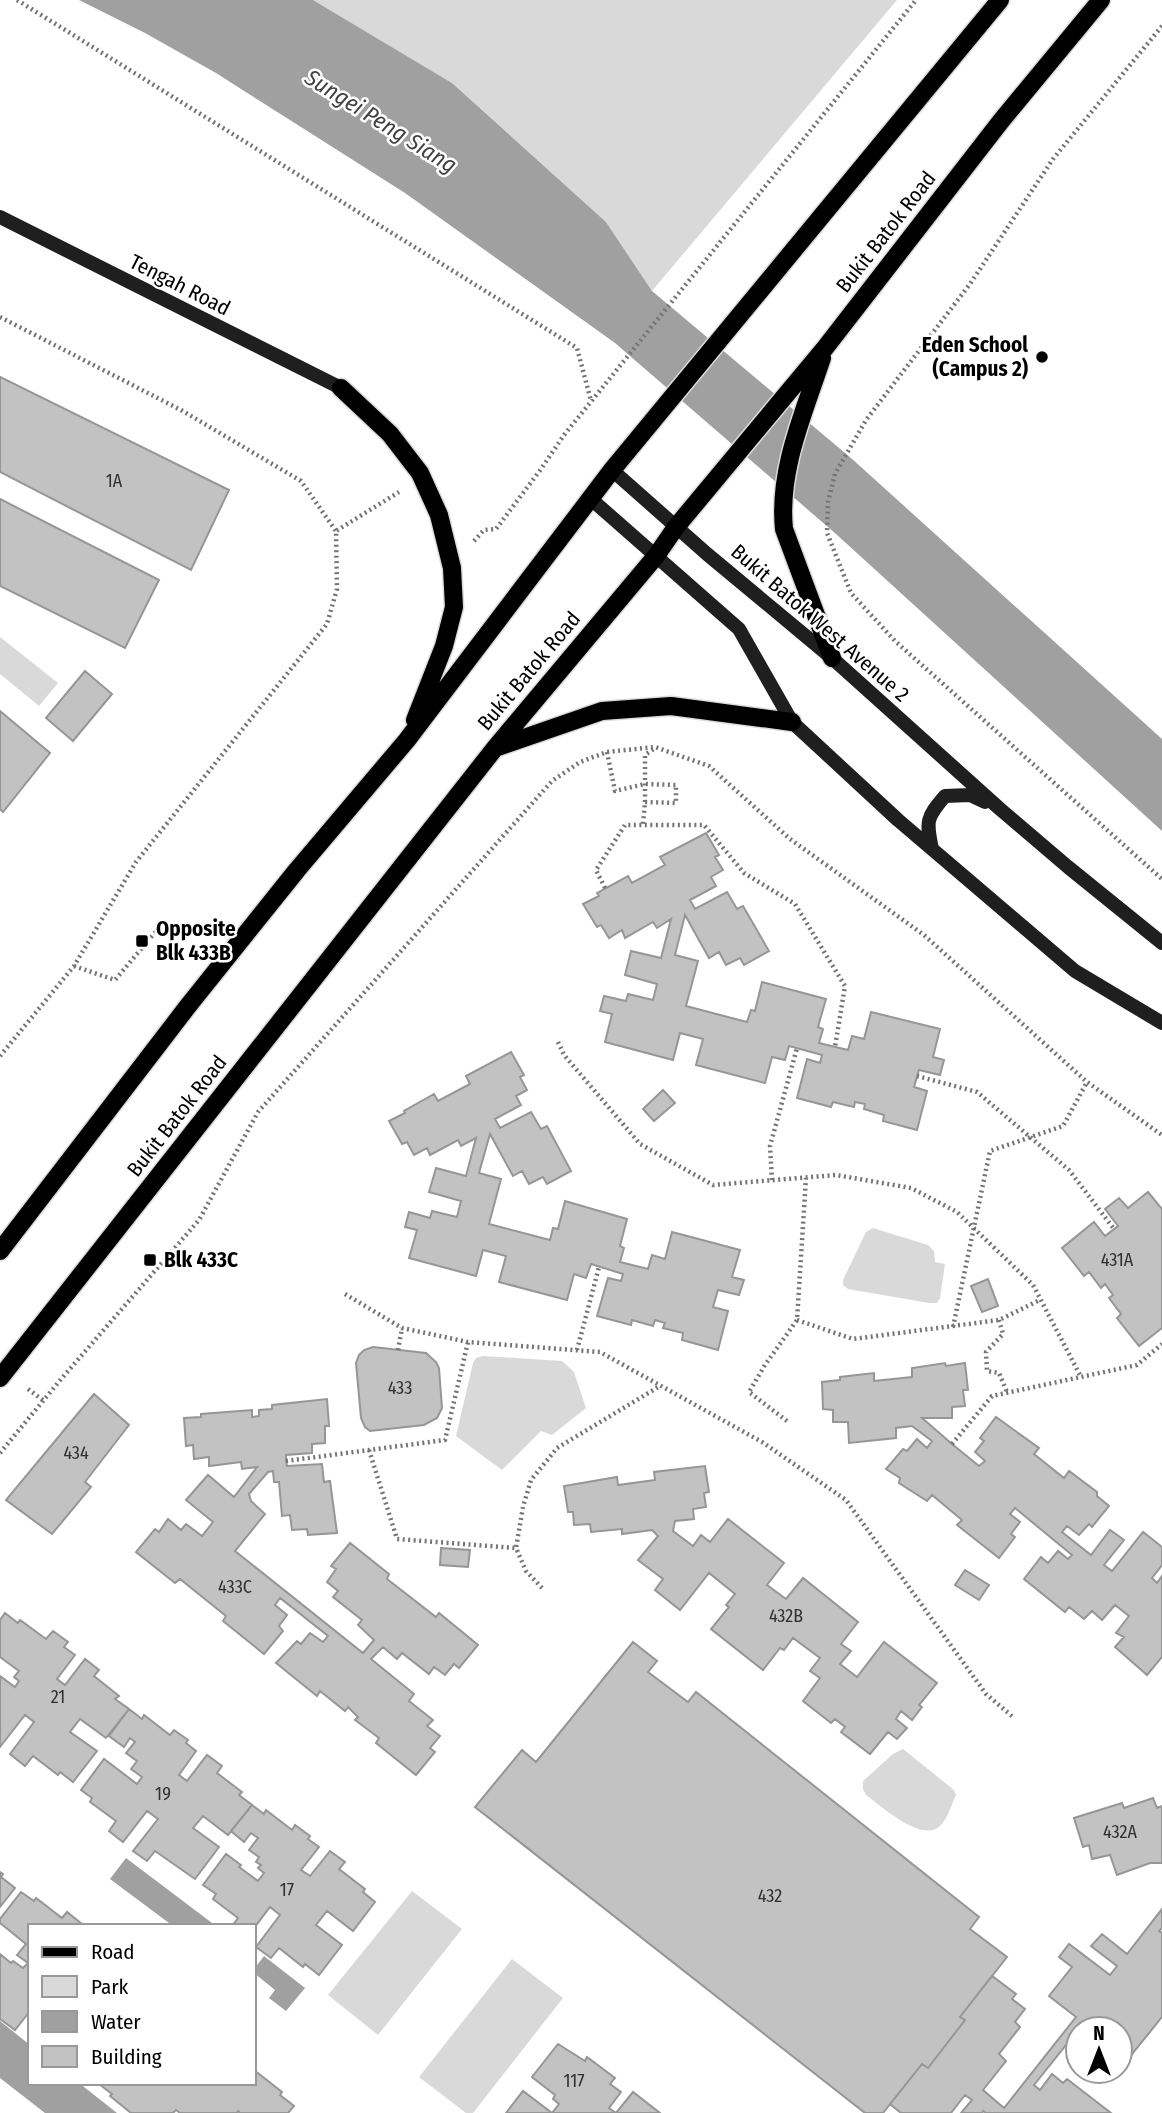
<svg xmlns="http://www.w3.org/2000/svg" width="1162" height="2113" viewBox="0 0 1162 2113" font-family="'Fira Sans Condensed',sans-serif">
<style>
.green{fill:#d9d9d9}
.water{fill:#a0a0a0}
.building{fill:#c2c2c2;stroke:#969696;stroke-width:2}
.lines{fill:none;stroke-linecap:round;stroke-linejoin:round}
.primary-casing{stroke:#dbdbdb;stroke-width:21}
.path{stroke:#747474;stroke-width:4.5;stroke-dasharray:2 3.5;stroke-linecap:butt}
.secondary{stroke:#1f1f1f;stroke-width:14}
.primary{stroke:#000;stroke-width:18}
.poi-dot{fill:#000;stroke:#fff;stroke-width:2.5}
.labels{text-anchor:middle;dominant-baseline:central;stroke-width:5;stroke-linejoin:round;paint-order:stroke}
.number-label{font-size:18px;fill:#303030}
.street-label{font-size:21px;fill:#000;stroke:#fff}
.poi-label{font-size:21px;font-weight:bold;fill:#000;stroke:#fff;text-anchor:start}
.water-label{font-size:23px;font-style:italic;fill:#414141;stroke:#fff}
</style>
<rect width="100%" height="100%" fill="#fff"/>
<path class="green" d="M313,0H897L652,291L606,222L452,83Z
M0,637L58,683L39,706L0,674Z
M873,1228L928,1245L934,1251L935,1262L945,1264L940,1298L937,1303H929L848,1289L843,1285V1280L866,1232Z
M483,1356L562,1361L574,1372L586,1408L552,1435L541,1431L502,1470L456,1436L473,1363L476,1358Z
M903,1749L954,1790L956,1795C952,1804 948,1817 941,1825C924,1845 881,1806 866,1795L863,1789V1781L893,1754Z
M412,1891L462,1929L378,2035L328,1995Z
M512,1959L563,1998L473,2113H466L419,2077Z"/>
<path class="water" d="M79,0H313L452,83L606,222L652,291L851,458L1162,739V831L836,534L615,343L405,193L216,73L145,33Z
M126,1858L216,1926H173L110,1879Z
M264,1956L305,1988L286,2011L269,1998L275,1990L254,1973V1969Z
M0,2021L30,2045V2083H79L117,2113H45L0,2078Z"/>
<path class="building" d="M0,377L229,490L191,570L0,472Z
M0,499L159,580L125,648L0,586Z
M85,671L112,694L73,741L46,718Z
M0,711L50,753L3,812L0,809Z
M706,833L719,855L715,857L723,870L711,877L716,886L690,900L695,909L727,892L737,909L743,906L769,951L744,965L740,958L726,965L719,952L709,958L685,915L675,955L698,961L686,1006L747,1022L751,1010L755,1011L762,982L826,999L818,1027L823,1029L819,1043L848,1050L852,1036L864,1039L871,1012L940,1029L933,1057L944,1060L940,1075L919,1070L914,1087L927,1091L917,1130L883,1121L884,1115L864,1109L865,1104L855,1102L854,1107L833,1102L831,1107L797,1098L807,1059L820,1063L822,1055L789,1046L785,1060L772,1057L765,1083L696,1065L703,1039L680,1033L673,1060L605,1042L612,1014L600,1011L604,996L626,1001L628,994L653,1000L657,984L625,975L631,951L661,958L671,919L657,928L653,922L625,938L622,930L609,938L601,925L597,927L583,904L599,896L597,893L628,876L632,883L665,865L660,857Z
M511,1052L524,1075L520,1077L527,1090L516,1096L521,1105L495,1119L500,1128L531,1112L541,1129L547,1126L571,1171L547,1184L543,1177L529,1184L522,1171L513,1176L490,1134L479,1173L501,1179L489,1224L550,1240L553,1228L558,1229L565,1201L627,1219L620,1246L624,1248L620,1262L648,1269L652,1255L665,1259L672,1232L740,1250L732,1277L744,1280L739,1295L718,1290L713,1307L728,1311L718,1350L682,1340L683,1333L663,1328L665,1323L655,1320L653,1326L632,1320L631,1325L597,1316L608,1278L621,1281L623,1274L591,1264L586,1278L574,1274L567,1300L499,1282L506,1256L483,1250L476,1276L409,1258L417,1230L405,1227L409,1212L430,1218L432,1211L457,1217L461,1201L429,1192L436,1168L466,1176L476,1138L461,1146L458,1140L430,1155L427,1148L414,1155L407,1142L402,1144L389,1121L405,1113L404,1111L434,1094L438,1101L470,1084L466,1076Z
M663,1090L675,1103L654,1121L643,1109Z
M1148,1192L1162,1209V1328L1139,1346L1117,1318L1121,1314L1109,1298L1113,1295L1105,1284L1101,1288L1089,1272L1084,1276L1062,1248L1094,1222L1105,1236L1118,1226L1105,1209L1119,1198L1128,1208Z
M988,1279L998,1306L982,1312L971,1286Z
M373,1347L426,1353L436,1362L439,1368L442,1408L437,1418L424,1425L370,1431L365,1427L361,1418L356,1363L359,1355L364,1350Z
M945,1363L946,1366L965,1363L968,1390H963L965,1406L952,1407V1418H922L952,1444L979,1466L985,1461L975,1452L984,1441L980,1438L996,1417L1039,1448L1034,1454L1064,1478L1069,1471L1097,1492V1496L1109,1506L1092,1527L1089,1524L1079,1535L1067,1526L1062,1532L1091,1555L1110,1530L1124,1540L1104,1565L1112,1571L1143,1532L1162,1547V1565L1152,1578L1157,1583L1162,1576V1657L1147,1675L1115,1647L1124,1637L1116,1633L1129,1616L1115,1605L1102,1620L1092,1611L1084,1619L1069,1607L1065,1612L1024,1579L1041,1557L1048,1563L1058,1551L1068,1559L1072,1555L1015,1508L1010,1514L1020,1522L1011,1534L1015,1537L999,1558L957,1525L962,1520L932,1495L927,1501L899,1483L900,1478L886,1469L903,1449L907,1451L917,1439L927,1448L932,1441L912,1426L896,1428V1438L849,1443L848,1422H833V1410L823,1409L822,1382L840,1380V1377L874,1373V1381L912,1377V1368Z
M94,1394L129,1425L85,1482L91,1487L52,1534L6,1500Z
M327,1399L329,1426H325V1443L312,1444V1453L286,1455V1461L287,1466L322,1464L324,1482L330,1481L337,1533L308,1535L307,1529L292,1530L290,1515L282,1516L279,1482H274L273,1471L268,1472L249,1494L251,1501L265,1514L235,1551L363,1653L374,1640L358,1625L362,1620L333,1597L338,1591L327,1582L336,1569L331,1566L350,1543L389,1574L387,1579L436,1617L439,1613L478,1645L459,1668L454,1664L445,1675L434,1667L429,1674L402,1653L397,1659L383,1647L371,1659L414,1694L409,1701L433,1720L427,1726L440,1736L430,1748L435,1752L416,1775L376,1743L379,1738L355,1720L358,1717L348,1707L345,1711L320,1691L317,1696L276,1663L297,1641L301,1644L310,1633L323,1642L328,1636L280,1598L275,1605L287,1615L279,1626L283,1631L264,1654L223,1621L226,1616L180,1579L175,1583L136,1552L155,1529L159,1532L168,1519L181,1530L186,1524L202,1536L213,1522L186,1500L208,1475L234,1497L257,1467L242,1469L241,1462L209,1466V1457L194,1459L193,1445L186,1446L184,1418L201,1417V1414L252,1410V1417L259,1416V1410L272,1409V1405Z
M705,1466L709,1492L704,1493L706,1507L693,1509L694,1519L675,1521L673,1531L693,1546L701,1535L710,1542L728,1519L784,1563L767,1585L786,1599L803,1578L858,1622L841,1644L851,1651L840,1664L857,1677L884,1642L937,1683L919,1705L922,1707L912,1720L901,1711L896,1719L907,1728L897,1739L888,1732L870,1754L841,1732L845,1727L835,1719L831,1723L803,1701L820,1678L810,1671L820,1658L793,1638L784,1650L780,1648L763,1670L711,1629L729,1607L726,1605L735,1594L709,1573L680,1610L655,1590L663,1579L638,1560L658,1536L652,1530L622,1534V1529L591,1532L590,1524L574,1525L573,1512H568L564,1486L617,1477L618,1485L655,1480L654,1472Z
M441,1548L470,1550L468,1567L440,1565Z
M965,1570L989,1585L979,1600L955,1585Z
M5,1613L18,1623L20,1620L46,1639L53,1631L68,1642L64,1647L75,1655L57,1679L65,1685L85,1659L99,1670L94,1676L119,1696L115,1699L129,1709L106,1738L80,1719L70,1732L97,1751L73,1782L60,1772L58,1775L33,1756L25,1766L10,1754L34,1722L25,1715L0,1747V1676L15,1687L19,1681L14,1677L19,1671L0,1657V1620Z
M633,1642L657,1661L648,1672L688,1702L696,1692L979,1917L970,1929L1007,1957L960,2017L965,2020L928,2068L922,2064L883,2113H865L475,1807L522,1750L536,1762Z
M129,1709L142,1719L144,1715L170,1735L174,1730L188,1740L186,1743L196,1751L179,1775L187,1781L207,1755L222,1766L217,1773L242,1792L239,1795L252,1805L228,1835L203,1816L193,1828L219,1847L195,1879L155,1851L147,1861L133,1851L158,1819L147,1811L123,1842L109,1831L116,1821L90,1802L92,1798L81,1790L104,1759L137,1784L142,1777L131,1769L137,1761L126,1753L135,1742L130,1738L124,1747L109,1736Z
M1153,1798L1157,1808L1162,1806V1863H1150L1117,1875L1110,1855L1092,1859L1089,1845L1083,1847L1074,1818L1122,1803L1124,1808Z
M252,1805L264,1814L266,1810L292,1830L295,1825L310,1836L308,1839L319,1847L301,1870L310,1876L330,1851L345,1862L339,1869L365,1889L363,1892L375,1902L353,1931L327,1911L316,1925L342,1945L319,1975L305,1964L303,1967L279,1948L271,1958L256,1947L280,1915L270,1907L254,1928V1926H232L238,1918L213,1899L216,1894L203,1885L226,1854L241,1865L239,1867L258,1881L264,1873L258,1868L261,1865L256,1862L259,1857L249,1850L258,1838L251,1833L244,1842L231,1831Z
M0,1872L3,1874L1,1877L15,1888L0,1907Z
M21,1892L34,1901L36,1898L62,1918L67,1912L82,1924L81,1926H30V2011L15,2030L0,2019V1954L11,1963L13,1961L23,1968L28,1963L17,1955L26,1944L0,1923V1919Z
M1162,1909V1928L1159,1931L1162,1933V2017L1120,2069V2029H1088L1082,2025L1034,2085L1040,2090L1052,2074L1063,2083L1067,2079L1111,2113H986L983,2111L982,2113H961L972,2100L965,2095L951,2113H901L890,2104L922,2064L928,2068L965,2020L960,2017L992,1976L1016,1994L1012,1999L1025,2009L1015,2022L1020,2027L999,2054L1006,2061L983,2090L1004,2108L1076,2017L1049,1996L1072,1967L1059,1957L1069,1944L1110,1975L1117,1966L1091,1946L1102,1934L1127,1954Z
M558,2044L585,2061L587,2057L615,2078L610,2084L621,2092L609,2108L616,2113L633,2092L660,2113H506L523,2091L552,2113L559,2104L553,2099L555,2095L532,2077Z
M254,2070L282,2092L280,2095L294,2106L288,2113H240L238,2111L237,2113H180L176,2110L173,2113H131L110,2096L112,2094L99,2084L254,2083Z"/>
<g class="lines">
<defs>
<path id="primary" d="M822,358C804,413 778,470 784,529L832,658
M341,388L390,434L420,473L439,515L452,568L454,607L444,646L415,720
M495,748L602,711L671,706L792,722
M0,1251L188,1006L297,870L407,740L612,470L1000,0
M0,1378L495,748L656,556L676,527L825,348L1001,121L1101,0"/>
</defs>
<use href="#primary" class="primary-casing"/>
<path class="path" d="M17,0L577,348L591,401
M1162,26L1053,159L970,284L866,420L835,474L828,502L827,533L851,593L895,641L1162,879
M0,317L181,410L301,481L336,531
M474,541L484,530L496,529L541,469L564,435L916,0
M607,752L615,791L645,784L676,785V803L645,802L643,825
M645,802V755L655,748
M605,888L596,870L625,825H704L744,873L795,904L845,986L835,1047
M74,966L115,980L163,923
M558,1042L564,1055L640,1144L713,1185L836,1175L911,1188L957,1212L1033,1285L1081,1377
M0,1056L74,966L136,862L327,624L337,589L336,531L399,492
M917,1076L977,1092L1069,1170L1114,1229
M772,1180L770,1146L797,1048
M345,1294L402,1328L468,1342L600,1352L762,1442L846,1500L986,1694L1013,1717
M797,1320L853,1339L999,1320L1040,1300
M999,1320L1003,1334L986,1352L987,1371L999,1373L1007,1392
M953,1327L990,1151L1063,1126L1087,1082
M398,1350L402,1328
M577,1350L599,1267
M28,1389L44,1401
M787,1421L749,1392L765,1365L797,1320L806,1178
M952,1444L992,1396L1137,1365L1162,1344
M369,1450L397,1539L516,1548
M0,1453L62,1378L199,1220L258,1112L552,781L580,762L607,752L655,747L709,766L790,839L924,935L1087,1082L1162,1135
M286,1461L445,1440L468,1342
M542,1588L526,1571L516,1548L523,1507L531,1480L557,1448L660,1386"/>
<path class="secondary" d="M0,217L341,388
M612,470L707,554L832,658L1000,809L1068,867L1162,943
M591,499L739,629L792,722L898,820L1075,971L1162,1023
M932,849C926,821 926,818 945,796L970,795L985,802"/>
<use href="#primary" class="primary"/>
</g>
<g class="poi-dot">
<circle cx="1042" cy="357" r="7"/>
<rect x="135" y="934" width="14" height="14" rx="3.5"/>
<rect x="143" y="1253" width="14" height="14" rx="3.5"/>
</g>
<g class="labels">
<g class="number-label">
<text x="114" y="481">1A</text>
<text x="1117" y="1260">431A</text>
<text x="400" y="1388">433</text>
<text x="76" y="1453">434</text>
<text x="235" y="1587">433C</text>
<text x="786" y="1616">432B</text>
<text x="58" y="1697">21</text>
<text x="163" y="1794">19</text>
<text x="1120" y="1832">432A</text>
<text x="287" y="1890">17</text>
<text x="770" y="1896">432</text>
<text x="574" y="2081">117</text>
</g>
<g class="street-label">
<text transform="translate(886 232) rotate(-52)">Bukit Batok Road</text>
<text transform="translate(180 285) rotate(27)">Tengah Road</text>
<text transform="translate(820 623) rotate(41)">Bukit Batok West Avenue 2</text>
<text transform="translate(529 671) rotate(-50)">Bukit Batok Road</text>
<text transform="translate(177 1116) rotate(-52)">Bukit Batok Road</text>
</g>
<g class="poi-label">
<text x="1028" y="345" text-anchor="end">Eden School<tspan x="1028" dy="24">(Campus 2)</tspan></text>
<text x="156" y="929">Opposite<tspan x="156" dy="24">Blk 433B</tspan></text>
<text x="164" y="1260">Blk 433C</text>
</g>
<g class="water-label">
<text transform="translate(381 121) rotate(32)">Sungei Peng Siang</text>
</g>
</g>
<rect x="28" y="1924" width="228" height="161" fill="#ffffff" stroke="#999999" stroke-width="2"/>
<rect x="42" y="1947" width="35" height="10" fill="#000000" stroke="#999999" stroke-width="2"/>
<text x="91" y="1959" font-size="21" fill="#000000">Road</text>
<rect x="42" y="1976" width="35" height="21" fill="#d9d9d9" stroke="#999999" stroke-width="2"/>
<text x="91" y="1994" font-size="21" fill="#000000">Park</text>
<rect x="42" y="2011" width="35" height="21" fill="#a0a0a0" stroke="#999999" stroke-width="2"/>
<text x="91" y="2029" font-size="21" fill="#000000">Water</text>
<rect x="42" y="2046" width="35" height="21" fill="#c2c2c2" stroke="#999999" stroke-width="2"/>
<text x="91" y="2064" font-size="21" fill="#000000">Building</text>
<g transform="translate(1099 2050)"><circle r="33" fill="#ffffff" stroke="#999999" stroke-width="2"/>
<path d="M0-5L12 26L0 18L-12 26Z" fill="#000000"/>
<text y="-10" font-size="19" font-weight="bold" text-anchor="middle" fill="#000000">N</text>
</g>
</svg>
